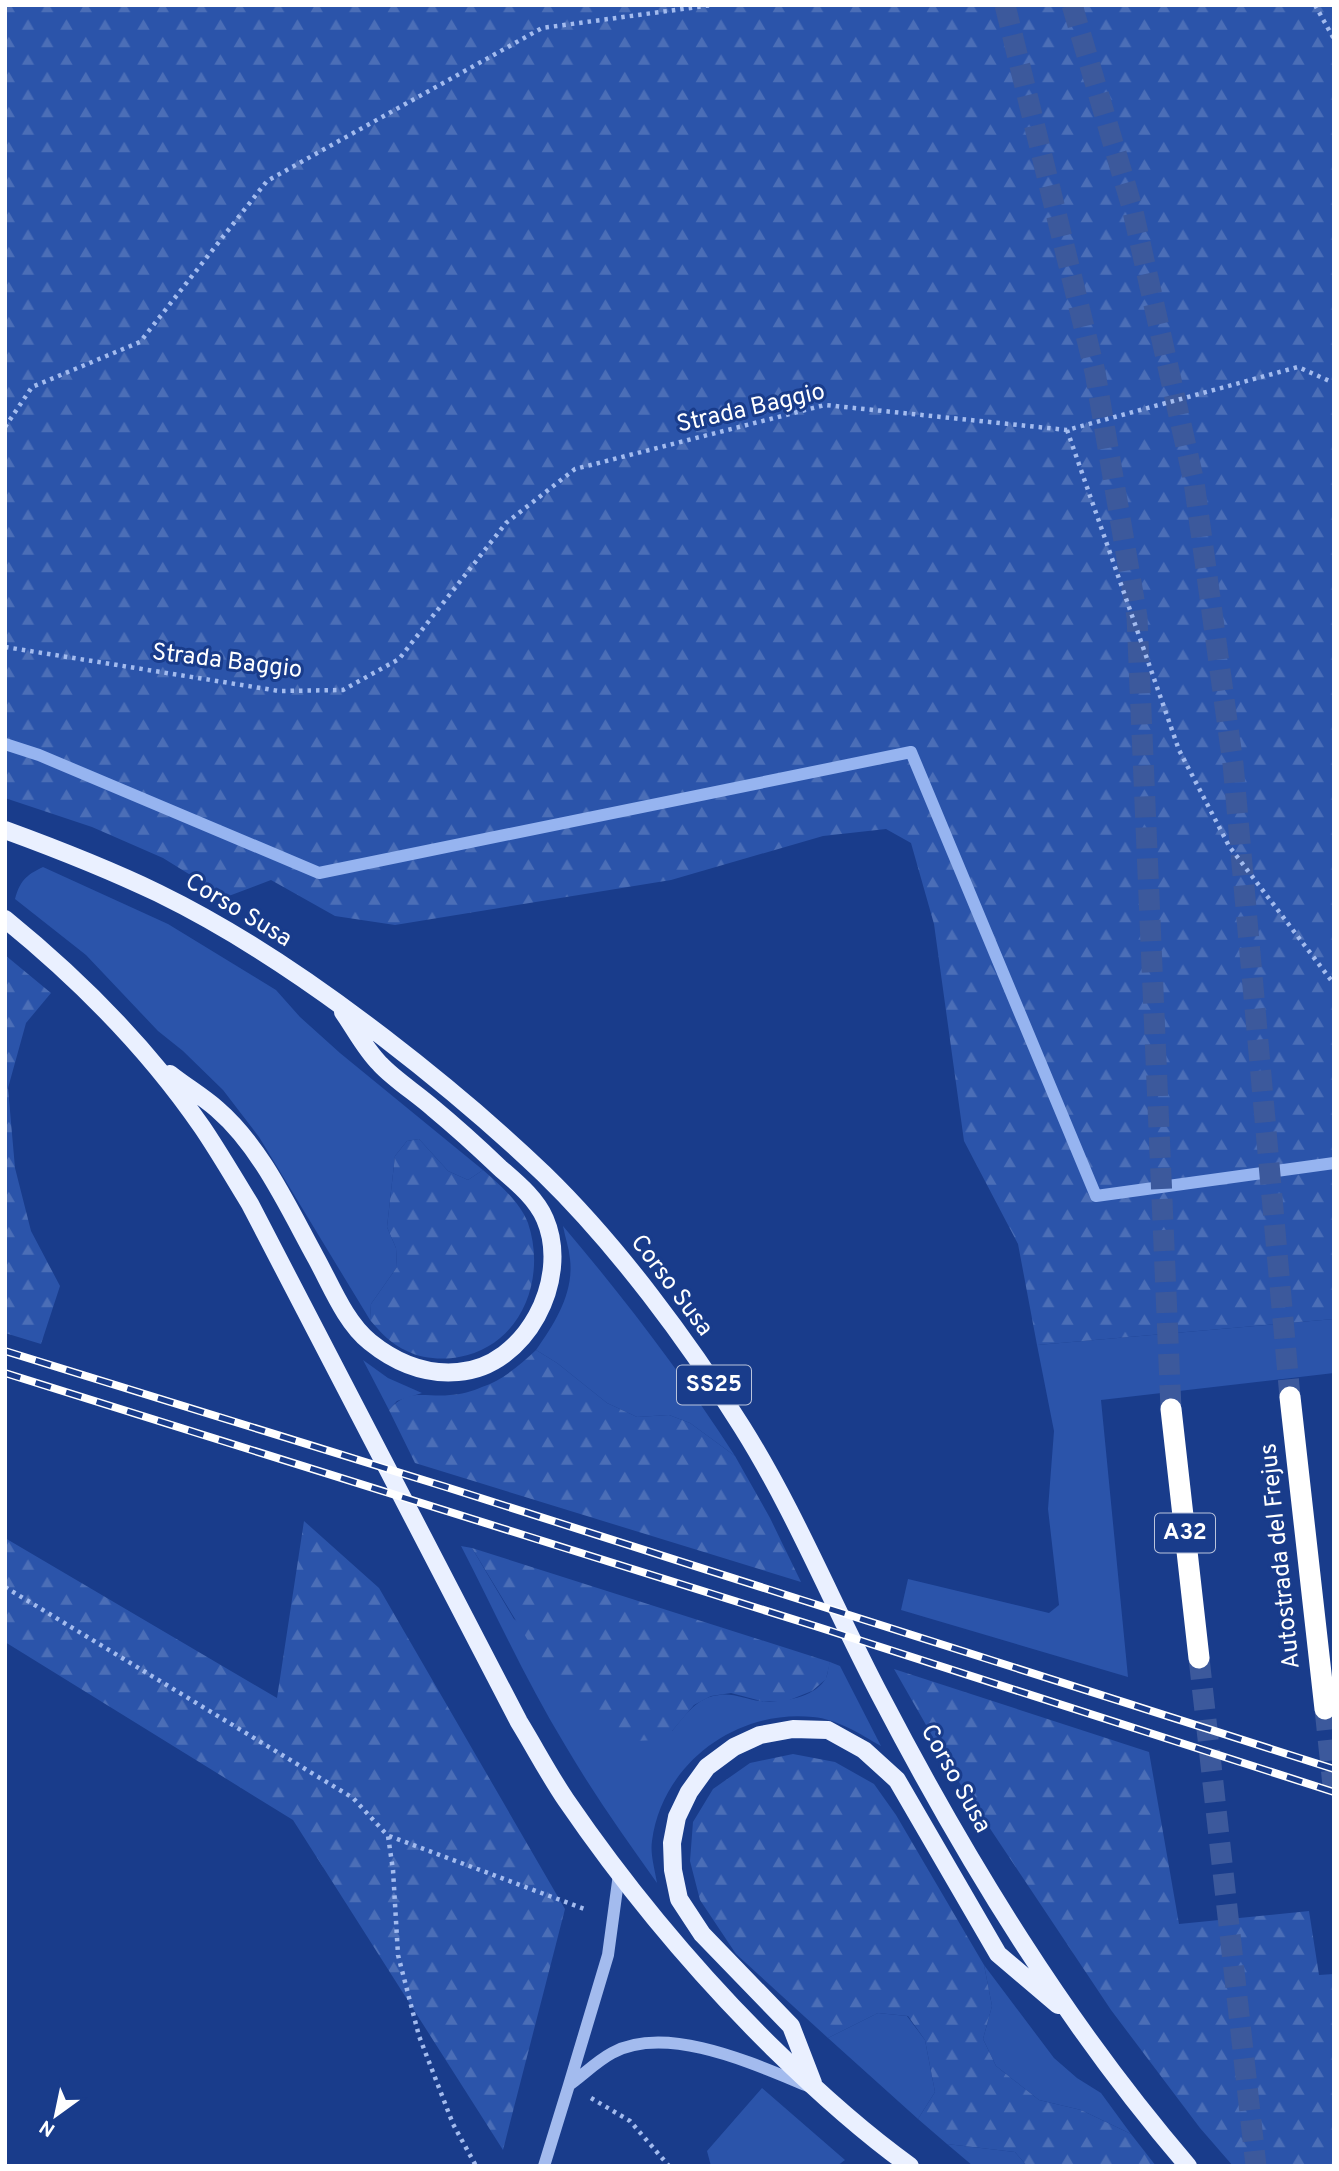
<svg xmlns="http://www.w3.org/2000/svg" width="1339" height="2171" viewBox="0 0 1339 2171" font-family="Overpass,sans-serif">
<style>
.grass{fill:#2b54aa}
.forest{fill:url(#forest-firs)}
.lines{fill:none;stroke-linecap:round;stroke-linejoin:round}
.stream{stroke:#96b4f0;stroke-width:12}
.highway-tunnel{stroke:#3c599c;stroke-width:21;stroke-dasharray:21 10;stroke-linecap:butt}
.path{stroke:#a3bbee;stroke-width:4.5;stroke-dasharray:3.5 5;stroke-linecap:butt}
.minor{stroke:#a3bbee;stroke-width:12}
.major{stroke:#eaf0ff;stroke-width:18}
.highway{stroke:#fff;stroke-width:21}
.rail-casing{stroke:#fff;stroke-width:8}
.rail{stroke:#193c8b;stroke-width:5;stroke-dasharray:16;stroke-linecap:butt}
.labels{text-anchor:middle;dominant-baseline:central;stroke-width:6;stroke-linejoin:round;paint-order:stroke}
.shield{fill:#193c8b;stroke:#bac4dc;stroke-width:2}
.shield-label{font-size:23px;font-weight:bold;fill:#fff}
.street-label{font-size:24px;fill:#fff;stroke:#193c8b}
</style>
<defs>
<pattern id="forest-firs" width="22" height="20" patternUnits="userSpaceOnUse" patternTransform="scale(1.75)"><rect width="22" height="20" fill="#2b54aa"/><path d="M5 1l3.5 6h-7zM16 11l3.5 6h-7z" fill="#4b6eb7"/></pattern>
</defs>
<rect width="100%" height="100%" fill="#193c8b"/>
<path class="grass" d="M43,867L168,924L276,990L300,1017L340,1053L483,1170L468,1180L448,1171L419,1139L407,1141L395,1156L387,1227L396,1248L397,1267L371,1304L370,1320L259,1137L223,1090L183,1051L158,1031L86,955L15,899C20,881 26,875 43,867Z
M563,1226C625,1299 683,1375 735,1456L690,1423L669,1415L637,1417L607,1403L557,1363L536,1350C555,1323 574,1293 570,1259C569,1248 565,1237 563,1226Z
M1334,1319V1373L1101,1400L1128,1677L901,1610L908,1579L1049,1613L1059,1605L1048,1509L1054,1431L1037,1345Z
M363,1360L388,1378L422,1393L397,1401L389,1410Z
M461,1546L472,1548L514,1619L672,1731C684,1717 694,1701 713,1696C732,1691 743,1699 761,1701C781,1703 815,1698 826,1678C828,1674 828,1666 830,1662L840,1666L881,1746C860,1734 837,1719 813,1717C736,1709 662,1764 652,1841C650,1854 655,1870 657,1883C625,1838 593,1793 565,1745C526,1681 495,1612 461,1546Z
M984,1965L1054,2058L1077,2078L1101,2093L1131,2134L1081,2110L1039,2100L996,2066L983,2039L992,2006Z
M878,2013L907,2016L925,2040L935,2092L918,2119L828,2038Z
M762,2088L845,2160L837,2166H711L707,2151Z
M947,2144L1015,2152L1027,2166H973Z"/>
<path class="forest" d="M5,5H1334V1319L1037,1345L1018,1244L964,1141L934,924L911,843L886,829L823,836L671,880L395,925L335,916L271,880L226,897L163,858L92,827L5,798Z
M5,955L51,993L26,1023L8,1088L15,1168L31,1231L60,1286L41,1344L5,1333Z
M419,1139L448,1171L468,1180L483,1170C500,1185 520,1202 528,1223C547,1279 521,1346 459,1357C443,1360 422,1359 407,1351C391,1344 381,1333 370,1320L371,1304L397,1267L396,1248L387,1227L395,1156L407,1141Z
M536,1350L557,1363L607,1403L637,1417L669,1415L690,1423L735,1456L770,1518L801,1582L415,1463L389,1410C408,1387 426,1398 450,1395C460,1395 473,1391 482,1387C503,1380 520,1365 536,1350Z
M304,1521L379,1588L565,1909L503,2150L293,1820L5,1642V1538L277,1698Z
M472,1548L830,1662L826,1679L812,1691L787,1701H761L731,1693L711,1696L694,1705L672,1731L657,1740L634,1741L600,1723L549,1675Z
M894,1669L1149,1752L1179,1924L1309,1911L1319,1975L1334,1974V2166H1233L1200,2128L1111,2010L957,1779Z
M793,1754L835,1762L874,1784L896,1815L984,1965L992,2006L983,2039L996,2066L1039,2100L1081,2110L1131,2134L1156,2166H1027L1015,2152L947,2144L918,2119L935,2092L925,2040L908,2016L878,2013L828,2038L736,1954L700,1900L690,1861L693,1822L713,1789L750,1763Z"/>
<g class="lines">
<path class="stream" d="M5,744L39,755L319,873L911,752L1096,1196L1334,1163"/>
<path class="highway-tunnel" d="M1005,5L1095,372L1137,617L1171,1409
M1072,5L1132,207L1194,482L1233,764L1290,1397
M1199,1658L1256,2166
M1325,1709L1334,1795"/>
<path class="path" d="M1315,5L1334,39
M5,427L32,387L140,342L267,181L542,28L712,5
M1067,430L1179,750L1229,846L1334,984
M5,647L279,691L343,690L399,659L506,523L575,469L825,405L1067,430L1298,367L1334,383
M5,1587L353,1798L388,1836L393,1870L398,1955L419,2036L453,2124L476,2166
M389,1836L587,1910
M591,2098L630,2121L669,2166"/>
<path class="minor" d="M619,1874L608,1955L569,2085C583,2075 597,2061 612,2053C667,2023 756,2065 808,2086
M544,2166L569,2085"/>
<path class="major" d="M5,830C57,849 108,869 158,893C238,932 313,983 383,1037C439,1080 493,1125 544,1174C617,1245 688,1341 742,1427C796,1513 834,1608 881,1697C967,1862 1066,2024 1188,2166
M5,919C80,980 147,1047 202,1127C219,1152 234,1178 250,1204L519,1722C535,1748 549,1775 566,1800C627,1889 696,1972 773,2048C816,2090 861,2131 910,2166
M170,1074C185,1086 202,1096 217,1109C261,1147 288,1207 316,1258C331,1285 345,1322 370,1342C396,1363 424,1375 458,1372C526,1367 571,1279 545,1219C536,1198 516,1182 500,1168C478,1147 456,1127 433,1108C416,1093 395,1080 380,1064C365,1049 355,1029 343,1012
M813,2083L791,2026L702,1934L679,1899L673,1870L672,1843L677,1817L689,1792L707,1767L734,1747L760,1735L793,1729L828,1730L864,1750L897,1780L998,1954L1058,2005"/>
<path class="highway" d="M1290,1397L1325,1709
M1171,1409L1199,1658"/>
<defs>
<path id="rail" d="M5,1351L446,1487L1334,1769
M5,1373L818,1627L1334,1792"/>
</defs>
<use href="#rail" class="rail-casing"/>
<use href="#rail" class="rail"/>
</g>
<g class="labels">
<g class="shield">
<rect x="677" y="1365.5" width="74" height="39" rx="5"/>
<rect x="1155" y="1513.5" width="60" height="39" rx="5"/>
</g>
<g class="shield-label">
<text x="714" y="1385">SS25</text>
<text x="1185" y="1533">A32</text>
</g>
<g class="street-label">
<text transform="translate(751 409) rotate(-13)">Strada Baggio</text>
<text transform="translate(227 662) rotate(7)">Strada Baggio</text>
<text transform="translate(238 911) rotate(31)">Corso Susa</text>
<text transform="translate(671 1286) rotate(53)">Corso Susa</text>
<text transform="translate(1281 1556) rotate(-96)">Autostrada del Frejus</text>
<text transform="translate(955 1779) rotate(61)">Corso Susa</text>
</g>
</g>
<rect width="1339" height="2171" fill="none" stroke="#ffffff" stroke-width="14"/>
<g transform="translate(56 2115) rotate(213)" stroke="#193c8b" stroke-width="5" paint-order="stroke">
<path d="M0-5L12 26L0 18L-12 26Z" fill="#ffffff"/>
<text y="-10" font-size="19" font-weight="bold" text-anchor="middle" fill="#ffffff">N</text>
</g>
</svg>
